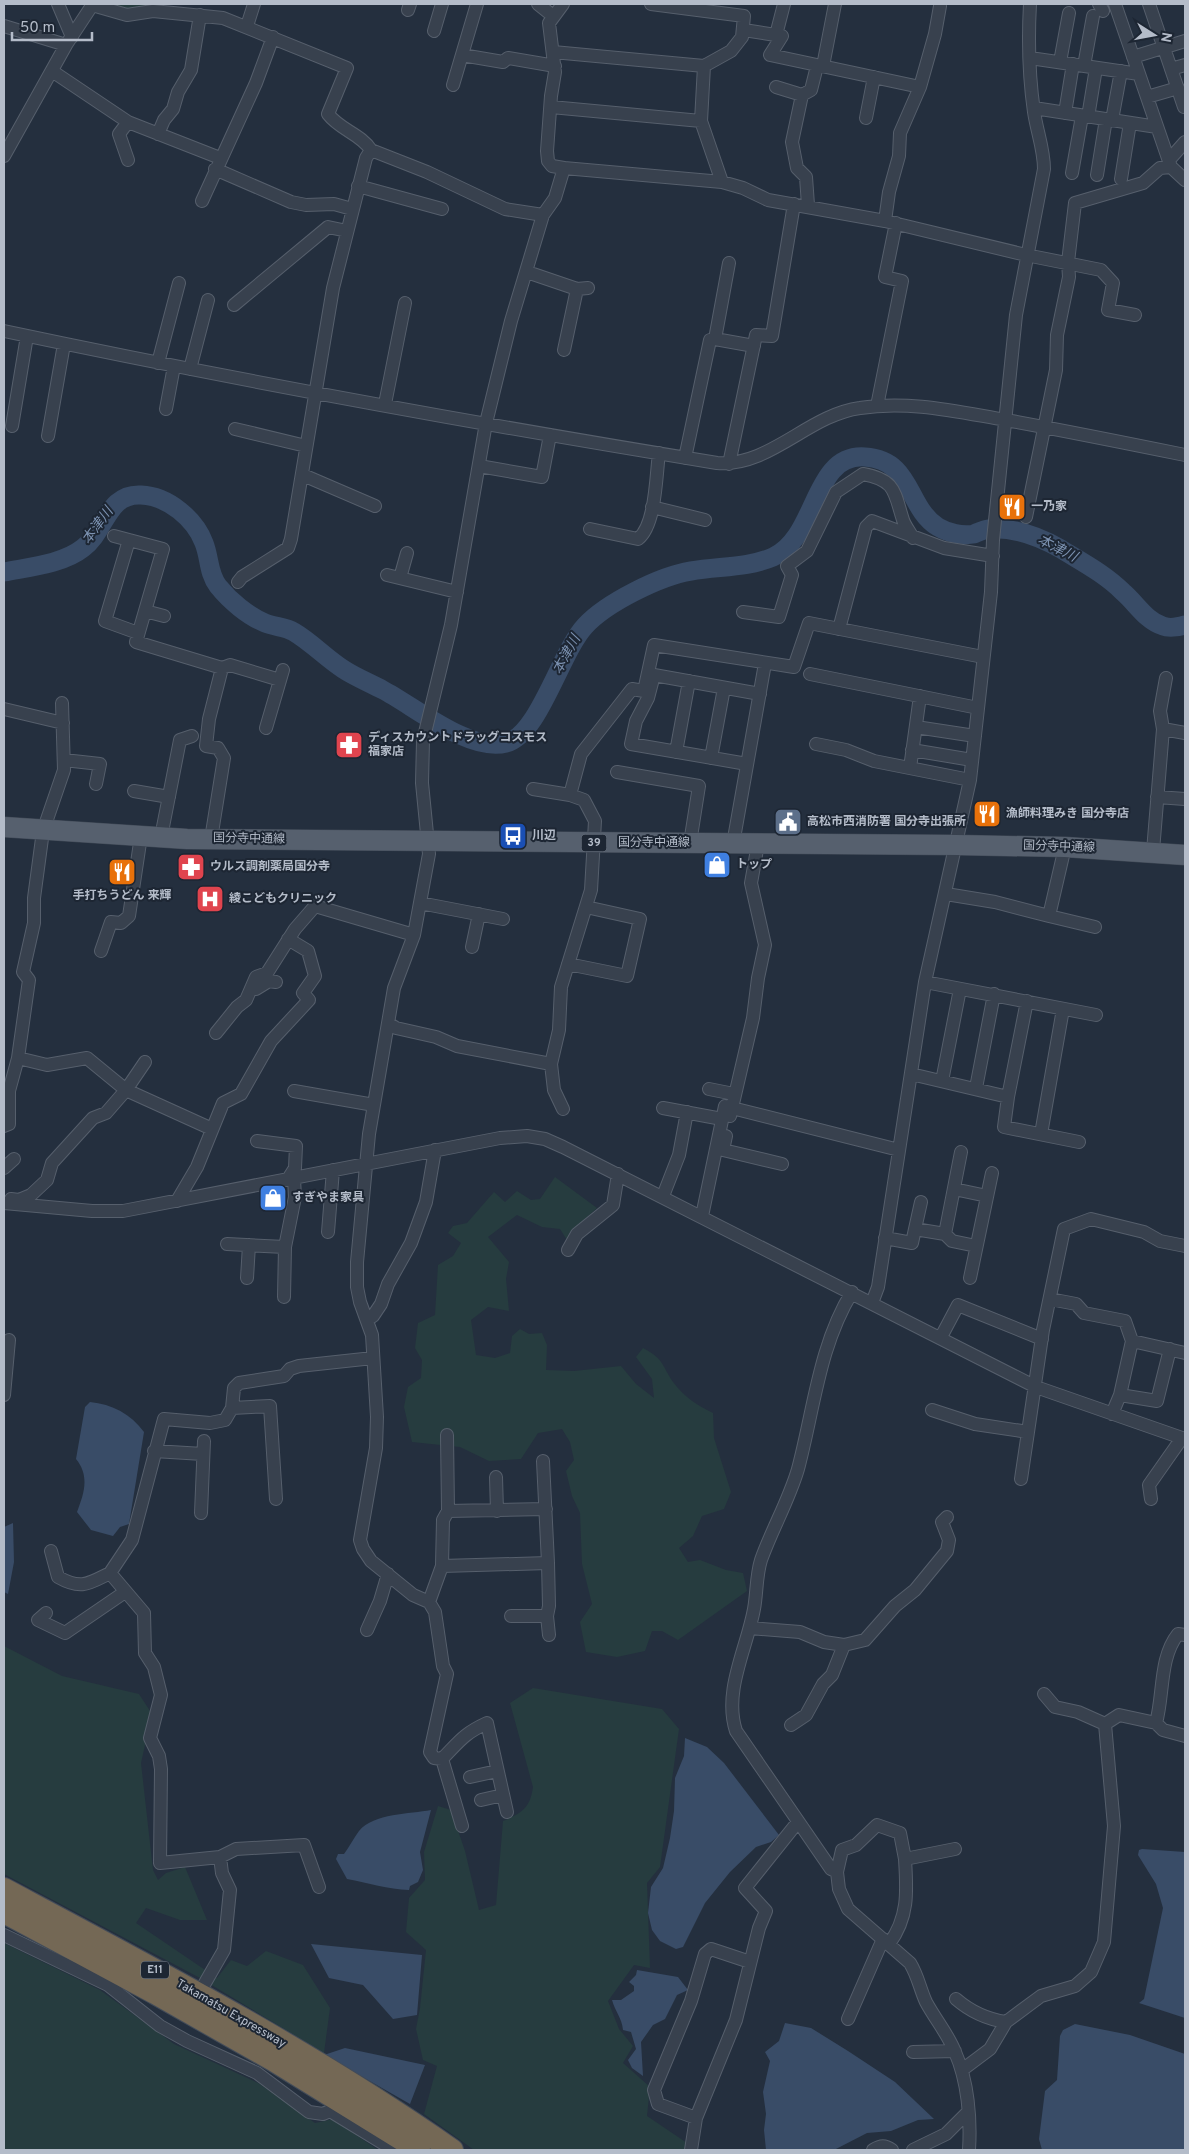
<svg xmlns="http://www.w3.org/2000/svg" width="1189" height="2154" viewBox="0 0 1189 2154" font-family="Overpass,'Noto Sans JP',sans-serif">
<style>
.green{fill:#263c3f}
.water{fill:#394c67}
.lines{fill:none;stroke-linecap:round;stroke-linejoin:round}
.river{stroke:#394c67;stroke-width:19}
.minor-casing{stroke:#565f6c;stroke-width:14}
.primary-casing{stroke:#414a57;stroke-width:21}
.motorway-casing{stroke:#434c59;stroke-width:24}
.minor{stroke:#38414e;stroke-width:12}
.primary{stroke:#56606e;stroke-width:20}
.motorway{stroke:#746855;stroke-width:22}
.labels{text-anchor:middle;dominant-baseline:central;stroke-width:4;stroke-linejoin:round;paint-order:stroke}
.shield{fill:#1d2633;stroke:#878f9c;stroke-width:1}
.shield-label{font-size:11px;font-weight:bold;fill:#b4bcc9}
.poi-label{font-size:12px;font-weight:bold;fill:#b4bcc9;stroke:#1d2633;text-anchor:start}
.street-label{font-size:12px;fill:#b4bcc9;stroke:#1d2633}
.water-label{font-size:14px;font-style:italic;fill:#7c92b1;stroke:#1d2633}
</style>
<rect width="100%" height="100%" fill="#242f3e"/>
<path class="green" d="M101,4H158L156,8L127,12Z
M555,1177L597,1208L579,1225L567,1240L560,1229L542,1227L517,1215L488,1237L509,1262L506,1279L509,1311L488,1307L471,1320L476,1355L495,1358L510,1353L512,1336L520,1329L529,1334L542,1333L547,1345L546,1370L574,1371L621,1366L636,1384L654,1398L652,1379L636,1357L643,1348C664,1359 661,1364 673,1382C684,1397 697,1405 713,1413L714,1438L731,1492L724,1509L702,1516L693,1536L679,1548L688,1562L700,1560L726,1570L743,1573L747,1591L678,1640L662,1631H652L645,1651L617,1657L586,1652L580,1622L592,1604L582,1564L580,1513L572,1496L566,1471L574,1460L570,1442L562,1429L538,1433L521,1459L489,1461L460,1447L412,1442L404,1407L408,1387L421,1378L422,1360L415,1348L418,1323L435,1315L438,1265L453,1256L461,1243L448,1233L453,1226L467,1223L494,1192L505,1202L517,1191L531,1200L540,1199Z
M4,1646L62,1676L139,1694L152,1714L141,1763L153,1870L158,1880L166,1873L185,1867L207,1920H180L146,1908L136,1923L217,1978L231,1960L247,1966L266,1951L303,1965L330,2008L324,2053L200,1978L4,1874Z
M533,1688L662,1709L679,1729L660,1867L647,1883L650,1968L634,1965L608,2001L619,2029L633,2046L623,2063L650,2087L647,2116L687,2143L686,2150H474L424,2114L437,2066L423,2060L416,2029L420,2008L426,1950L406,1932L409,1898L425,1880L424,1852L438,1806L451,1810L465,1851L479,1910L496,1905L503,1821C522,1813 530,1808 533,1787L510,1703Z
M4,1943L100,1990L174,2044L258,2083L315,2123L333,2119L378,2150H4Z"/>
<path class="water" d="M90,1402C112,1404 131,1414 144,1432L129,1524L120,1527L113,1536L91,1530L77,1512C84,1494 90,1476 76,1459L85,1407Z
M13,1523L14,1562L8,1594L4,1592V1527Z
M685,1738L707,1747L724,1763L779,1835L771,1842L756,1847L730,1872L705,1903L683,1947L676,1949L660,1941L652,1930L648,1913L651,1887L663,1868L670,1838L674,1811L675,1778L684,1756Z
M431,1810L420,1852L423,1870L418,1882L410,1886L409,1890C388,1889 368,1883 347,1879L336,1859L338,1854H344C349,1847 354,1838 359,1831C374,1813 410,1814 431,1810Z
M1142,1849L1185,1852V2018L1139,2003L1144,1999L1163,1908L1156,1884L1138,1855L1139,1850Z
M311,1944L422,1955L417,2015L393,2019L363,1985L329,1978Z
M637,1970L678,1977L688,1990L677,1995L665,2019L653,2025L641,2042L643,2076L632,2068L628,2060L636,2049L631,2032L623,2030C622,2018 615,2011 612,2000H621L634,1991V1986L629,1982L636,1975Z
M785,2023L811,2028L848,2051L895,2082L934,2119L918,2120L891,2131L867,2133L834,2150H766L764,2130L766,2114L763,2092L770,2061L765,2052L779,2041Z
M1075,2024L1130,2035L1185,2054V2150H1042L1039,2139L1045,2091L1057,2080L1060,2036L1063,2030Z
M345,2048L425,2065L410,2104L324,2055Z"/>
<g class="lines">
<path class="river" d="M4,572C29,567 63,564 83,548C106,531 107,493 141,495C168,496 195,519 204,543C210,558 208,573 218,586C230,601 248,616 265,623C275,627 286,627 294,632C311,642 326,658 343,669C355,677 370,683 383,690C414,706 470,753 506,743C539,735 560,653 585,626C606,603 660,576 691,571C719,566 747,568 773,557C818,537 812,453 865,457C913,460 906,507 938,527C948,533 962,536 974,534C976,533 986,529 988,529C1013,527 1040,537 1061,549C1082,562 1105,574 1123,592C1136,603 1146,621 1163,626C1170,629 1178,627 1185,625"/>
<defs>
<path id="minor" d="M58,4L72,37
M538,4L553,16
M1099,4L1103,11
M1115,4L1171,167L1185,180
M1149,4L1184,107
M92,5L127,15L153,11L223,18L347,68L328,114C340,130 361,134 371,150
M408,10L410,4
M4,26L66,45
M247,26L254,4
M744,30L782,36L770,55L920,87
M434,31L442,4
M776,35L784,4
M553,52L704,66L731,51L742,37L744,16L651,4
M462,55L503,62L508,58L555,66
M1133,57L1185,41
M1030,58L1139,74
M1060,62L1069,13
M704,66L701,121L722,182
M823,66L835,4
M1084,66L1093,16
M1171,69L1185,65
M52,71L128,122L220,158
M453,85L477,4
M776,87L802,95
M1147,97L1178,88
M551,107L701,121
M1034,108L1157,127
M1065,113L1073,64
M1088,117L1096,68
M866,118L874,77
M1112,120L1121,71
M128,122L119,134L128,160
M158,134L164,120L173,109L178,92L191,70L200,15
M4,156L66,45L93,4
M1169,160L1185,142
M564,168L722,182L743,188L768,200L885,221L1026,255L1101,270L1113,283L1108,310L1135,315
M215,169L291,202L306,205L334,204L352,209
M1072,173L1082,116
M1097,175L1106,119
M1121,179L1130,123
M358,186L442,209
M202,201L256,83L273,37
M808,205L806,177L797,168L792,142L802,95L811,90L816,70
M885,221L889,192L899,156L900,133L920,87L935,34L940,6
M527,272L577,289L588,288
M234,305L328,227L347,231
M4,331C240,381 478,424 717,463C770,467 808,415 860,408C909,400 958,412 1006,420C1066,431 1126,443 1185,455
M715,339L729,263
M564,350L577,289
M158,363L179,283
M190,369L208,300
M385,404L405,303
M877,406L902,281L885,277L896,223
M166,409L174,366
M12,426L27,336
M235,429L306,446
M48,436L64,344
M685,458L710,340L715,339L754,346
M729,464L756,335L772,336L794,204
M479,466L542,477L550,435
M303,475L375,506
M652,507L705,520
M1026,517L1056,370L1057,335L1069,277L1068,262L1075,203L1143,183L1160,168L1171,167
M590,529L638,539C656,525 656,475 659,453
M114,536L163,549L136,642L222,668L209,719L206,746L218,748L224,758L211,839
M129,540L105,621L138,633
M387,575L457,592
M400,578L407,553
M238,582L242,577L288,548L291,539L333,288L366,158L371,150L427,172L505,209L543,215
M145,611L164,616
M743,612L779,617L792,575L787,566L807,551L836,492L863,474C896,480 894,492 903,520C905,526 910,532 913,538
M839,629L866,527L872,521L944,548L993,556
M222,668L230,665L280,680
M810,674L978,708
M62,703L64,770L43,831L34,898V923L23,972L29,980L18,1058L47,1065L87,1058L126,1090L212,1129
M4,709L63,723
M916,727L975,736
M266,728L283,670
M1163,729L1185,733
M816,744L846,750L874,761L970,780
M912,750L972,760
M676,752L689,681
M711,758L724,688
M64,760L100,764L96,784
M747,764L631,744L636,721L648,698L654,675L760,694
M910,768L920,696
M617,772L699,786L690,843
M533,789L570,795
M134,791L169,797
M1157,797L1185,799
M161,837L180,740L192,736
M733,844L764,669
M1153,851L1163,729L1160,711L1166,678
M946,894L995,902L1049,916L1065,847
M420,903L503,919
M1049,916L1095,927
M472,947L479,914
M101,951L111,922L121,923L129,916L141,836
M568,964L627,976L640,919L586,907
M925,982L1096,1015
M256,989L269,981L276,982
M388,1023L396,1028L436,1037L457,1046L551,1064L559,1030L561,987L591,890L595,821L584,800L570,795L581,754L632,689L644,691L654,645L794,667L809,623L983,657
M216,1033L237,1007L246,1000L256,977L267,973L295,929L315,906L414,935
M551,1064L554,1090L563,1109
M911,1074L1008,1097L1004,1127L1079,1142
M942,1081L960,989
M976,1088L994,994
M709,1089L734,1094
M294,1091L374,1105
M1008,1097L1027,1001
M663,1108L722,1119
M730,1116L732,1108L899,1150
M4,1126L9,1124V1091L18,1058
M1041,1134L1063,1009
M726,1136L723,1150L782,1164
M257,1141L296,1146L295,1168L288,1179
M4,1168L14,1159
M954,1189L987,1196
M663,1196L679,1155L687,1112
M11,1199L19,1200L31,1195L47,1180L52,1163L93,1118L106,1113L126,1090L145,1062
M177,1201L197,1167L223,1103L241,1094L271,1041L309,1000L303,993L315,976L308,951L288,939
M4,1203L92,1211H123L500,1138L527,1136L545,1139L563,1147L1036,1387L1185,1439
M702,1216L725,1106L732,1108L753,1018L758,978L765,945L751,883L758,844
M915,1229L921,1202
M328,1232L333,1170
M945,1234L961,1152
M885,1238L912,1243L915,1229L945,1234L952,1241L976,1246
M227,1244L285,1247
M568,1250L577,1234L613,1205L618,1174
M247,1278L249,1245
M970,1278L992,1173
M852,1292C819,1346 814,1409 798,1469C789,1500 772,1529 761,1560C756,1576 757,1593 754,1609C747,1648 723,1691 736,1731L831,1869L837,1872L839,1889L848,1909L910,1963C918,1976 920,1989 926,2002C935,2019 948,2034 955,2052C968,2081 971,2119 969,2150
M284,1297L285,1247L295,1197L294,1178
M1050,1299L1076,1304L1084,1313L1125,1321L1132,1341
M872,1303L878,1287L925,982L970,780L991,592L993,540L1016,315L1044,169C1044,149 1037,132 1034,112C1029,77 1028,39 1030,4
M367,1320L373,1316L381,1304L388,1284L411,1243L426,1202L435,1150
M941,1337L958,1305L1042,1339
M4,1395L9,1340
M1120,1395L1157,1401L1170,1349
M232,1408L270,1406L276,1499
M932,1410L975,1424L1028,1432L1043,1330L1064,1229L1091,1219L1144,1232L1160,1241L1185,1246
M1112,1414L1120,1395L1132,1341L1185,1353
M154,1451L203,1454
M496,1477L497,1511
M1021,1479L1028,1432
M1151,1499L1149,1485L1182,1438
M448,1511L546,1509
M201,1513L204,1441
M51,1551L58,1577C81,1590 88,1584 110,1573
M442,1566L548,1563L543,1461
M429,1602L442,1566L443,1520L448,1511L447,1435
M46,1613L38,1620L65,1633L125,1592
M511,1616H547L549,1606L548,1563
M547,1616L549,1635
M750,1628L800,1632L824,1642L844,1645L832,1675L823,1684L806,1715L791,1725
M367,1630L380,1601L388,1574
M844,1645L865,1640L895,1606L915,1590L947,1551L949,1540L942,1522L947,1517
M1044,1694L1055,1707L1078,1712L1105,1724
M1156,1723C1164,1694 1159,1658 1178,1634L1185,1635
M442,1759C459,1742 463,1734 487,1723L507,1812
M470,1777L497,1771
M481,1800L503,1795
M462,1826L442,1759L434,1758L430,1752L447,1674L443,1666L435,1612L429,1602L413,1595L371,1561L363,1549L360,1540L376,1448L377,1417L372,1335L360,1302L357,1287V1262L369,1134L394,988L414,935L429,854L422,783L423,741L451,625L486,423L511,321L543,215L555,198L564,168L552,166L548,161L547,151L551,96L555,72L549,23L563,4
M220,1857L236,1849L304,1845L319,1887
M837,1872L842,1850L856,1845L877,1825L900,1833L905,1859
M4,1935L108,1985L160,2026L187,2041L257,2073L309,2112L323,2114L330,2111L394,2150
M889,1944C909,1917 907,1891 905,1859L955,1849
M205,1983L224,1950L230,1890L222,1873L220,1857L160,1863L161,1769L159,1756L150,1738L161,1695L154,1667L145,1653L144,1613L110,1573L132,1540L164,1419L210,1423L225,1420L232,1408L234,1388L239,1383L284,1376L290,1369L299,1366L373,1358
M956,1999C971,2012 986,2019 1006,2022
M848,2019L883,1939
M913,2052L955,2051
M962,2070L990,2049L1006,2022L1041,1996L1075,1986L1091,1972L1104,1942L1114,1826L1105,1724L1119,1715L1156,1723L1163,1730L1185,1736
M696,2118L658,2104L654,2090L691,2001L705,1954L711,1949L750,1962
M691,2150L696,2118L736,2020L759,1928L766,1911L745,1888L797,1823
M873,2150C881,2145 885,2145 892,2150
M913,2150L946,2134L968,2112"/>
<path id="primary" d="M4,827L187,839L957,845L1065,847L1185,855"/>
<path id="motorway" d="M4,1889C156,1970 311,2051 452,2150
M4,1912L155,1993L273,2060L419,2150"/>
</defs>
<use href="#minor" class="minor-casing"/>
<use href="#primary" class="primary-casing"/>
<use href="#motorway" class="motorway-casing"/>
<use href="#minor" class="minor"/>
<use href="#primary" class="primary"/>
<use href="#motorway" class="motorway"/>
</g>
<defs>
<symbol id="restaurant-square" viewBox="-11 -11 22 22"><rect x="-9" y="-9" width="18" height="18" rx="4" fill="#e8710a" stroke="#1d2633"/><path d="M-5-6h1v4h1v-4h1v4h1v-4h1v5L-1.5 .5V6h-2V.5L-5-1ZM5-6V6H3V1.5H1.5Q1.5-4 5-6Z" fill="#fff"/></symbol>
<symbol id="pharmacy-square" viewBox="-11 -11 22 22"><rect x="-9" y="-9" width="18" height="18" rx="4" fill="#e0444e" stroke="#1d2633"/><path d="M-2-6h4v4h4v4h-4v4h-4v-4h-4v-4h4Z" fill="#fff"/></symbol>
<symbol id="civic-square" viewBox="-11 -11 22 22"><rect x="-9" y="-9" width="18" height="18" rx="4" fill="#5c6f8a" stroke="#1d2633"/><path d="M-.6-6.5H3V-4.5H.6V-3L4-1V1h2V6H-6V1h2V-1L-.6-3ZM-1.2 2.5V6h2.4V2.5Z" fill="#fff"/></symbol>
<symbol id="bus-square" viewBox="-11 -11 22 22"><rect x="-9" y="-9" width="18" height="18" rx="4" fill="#1a4fb4" stroke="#1d2633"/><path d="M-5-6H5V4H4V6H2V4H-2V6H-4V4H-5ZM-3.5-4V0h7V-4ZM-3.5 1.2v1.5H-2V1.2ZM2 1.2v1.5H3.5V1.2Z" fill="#fff"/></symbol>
<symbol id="shop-square" viewBox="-11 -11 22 22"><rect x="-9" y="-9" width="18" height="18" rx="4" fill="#3f7fe0" stroke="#1d2633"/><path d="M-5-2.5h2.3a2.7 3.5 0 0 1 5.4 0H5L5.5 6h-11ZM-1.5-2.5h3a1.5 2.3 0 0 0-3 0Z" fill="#fff"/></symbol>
<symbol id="hospital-square" viewBox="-11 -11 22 22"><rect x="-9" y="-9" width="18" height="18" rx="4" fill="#e0444e" stroke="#1d2633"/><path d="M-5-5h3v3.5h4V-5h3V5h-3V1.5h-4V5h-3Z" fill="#fff"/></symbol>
</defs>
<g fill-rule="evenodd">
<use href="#restaurant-square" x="996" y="491" width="32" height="32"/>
<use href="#pharmacy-square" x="333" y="729" width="32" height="32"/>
<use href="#restaurant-square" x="971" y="798" width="32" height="32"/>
<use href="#civic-square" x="772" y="806" width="32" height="32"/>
<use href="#bus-square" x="497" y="820" width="32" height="32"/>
<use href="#shop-square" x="701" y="849" width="32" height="32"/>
<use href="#pharmacy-square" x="175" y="851" width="32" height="32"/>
<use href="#restaurant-square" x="106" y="856" width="32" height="32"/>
<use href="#hospital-square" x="194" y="883" width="32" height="32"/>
<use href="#shop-square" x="257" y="1182" width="32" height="32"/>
</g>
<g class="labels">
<g class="shield">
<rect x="581.5" y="834.5" width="25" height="17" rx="4"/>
<rect x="141" y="1961.5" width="28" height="17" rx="4"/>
</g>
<g class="shield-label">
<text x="594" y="843">39</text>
<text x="155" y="1970">E11</text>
</g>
<g class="poi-label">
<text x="1031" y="507">一乃家</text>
<text x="368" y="738">ディスカウントドラッグコスモス<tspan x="368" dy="14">福家店</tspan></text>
<text x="1006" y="814">漁師料理みき 国分寺店</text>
<text x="807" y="822">高松市西消防署 国分寺出張所</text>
<text x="532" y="836">川辺</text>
<text x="736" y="865">トップ</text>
<text x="210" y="867">ウルス調剤薬局国分寺</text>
<text x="122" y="896" text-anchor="middle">手打ちうどん 来輝</text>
<text x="229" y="899">綾こどもクリニック</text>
<text x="292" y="1198">すぎやま家具</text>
</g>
<g class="street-label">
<text transform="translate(249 839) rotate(1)">国分寺中通線</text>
<text x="654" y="843">国分寺中通線</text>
<text transform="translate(1059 847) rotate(2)">国分寺中通線</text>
<text transform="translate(231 2014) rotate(30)">Takamatsu Expressway</text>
</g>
<g class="water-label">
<text transform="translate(98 526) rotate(-54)">本津川</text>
<text transform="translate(1057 549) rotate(27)">本津川</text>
<text transform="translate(567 655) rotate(-61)">本津川</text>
</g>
</g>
<rect width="1189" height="2154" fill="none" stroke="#b4bcc9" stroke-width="10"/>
<g transform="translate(1154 35) rotate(101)" stroke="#1d2633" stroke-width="4" paint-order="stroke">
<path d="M0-4L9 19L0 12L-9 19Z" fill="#b4bcc9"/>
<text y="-8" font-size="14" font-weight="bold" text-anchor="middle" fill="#b4bcc9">N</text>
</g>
<path d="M12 32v8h80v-8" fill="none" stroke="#b4bcc9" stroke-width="2.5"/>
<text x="20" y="32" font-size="15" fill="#b4bcc9" stroke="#1d2633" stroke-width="4" paint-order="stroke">50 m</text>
</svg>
